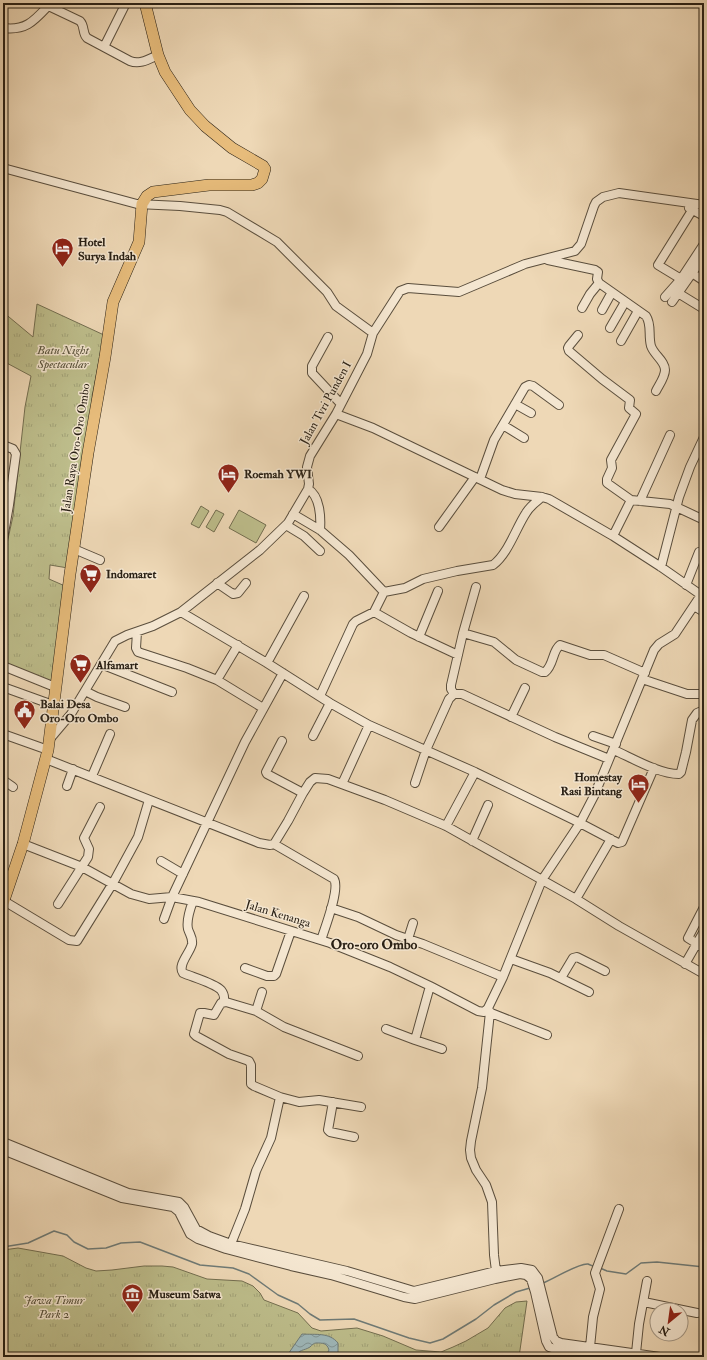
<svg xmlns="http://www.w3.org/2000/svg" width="707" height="1360" viewBox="0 0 707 1360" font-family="'IM FELL Double Pica',serif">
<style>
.green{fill:#bdbd8b;stroke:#736e50}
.park{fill:url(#park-tufts);stroke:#736e50}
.water{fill:url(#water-waves);stroke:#6f7b77}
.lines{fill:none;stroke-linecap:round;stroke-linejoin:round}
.stream{stroke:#6f7b77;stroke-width:1.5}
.minor-casing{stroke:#5a4e3d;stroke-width:10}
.major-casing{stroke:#292015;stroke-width:12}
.minor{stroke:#f4e6d0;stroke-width:8}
.major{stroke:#e7bc7b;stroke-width:11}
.labels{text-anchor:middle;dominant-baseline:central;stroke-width:3;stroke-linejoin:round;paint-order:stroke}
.poi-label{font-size:12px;font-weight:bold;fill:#292015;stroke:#f4e6d0;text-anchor:start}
.park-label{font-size:12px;font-style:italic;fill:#554f38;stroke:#f4e6d0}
.street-label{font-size:12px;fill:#292015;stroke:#f4e6d0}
.quarter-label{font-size:14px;font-weight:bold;fill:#292015;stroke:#f4e6d0}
</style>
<defs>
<pattern id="park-tufts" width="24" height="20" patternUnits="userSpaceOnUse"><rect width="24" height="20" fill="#bdbd8b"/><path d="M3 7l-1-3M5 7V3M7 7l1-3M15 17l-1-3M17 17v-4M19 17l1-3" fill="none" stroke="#a2a277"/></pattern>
<pattern id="water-waves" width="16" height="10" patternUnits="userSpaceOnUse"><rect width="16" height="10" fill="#9eb7b9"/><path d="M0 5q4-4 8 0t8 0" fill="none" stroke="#819495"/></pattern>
</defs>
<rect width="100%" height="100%" fill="#eed8b6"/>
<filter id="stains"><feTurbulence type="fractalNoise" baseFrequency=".005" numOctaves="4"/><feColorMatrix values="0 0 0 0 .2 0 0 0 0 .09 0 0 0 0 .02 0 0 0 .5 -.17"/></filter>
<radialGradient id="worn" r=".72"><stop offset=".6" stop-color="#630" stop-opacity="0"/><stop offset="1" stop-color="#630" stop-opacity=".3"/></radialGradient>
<path class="green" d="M201,506L209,511L199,528L191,524Z
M216,510L224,514L214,532L206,527Z
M239,510L266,525L256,543L229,528Z"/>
<path class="park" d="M37,304L104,335L93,392L82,478L68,568L50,565L49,579L65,586L51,683L3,663V562L13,516L25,407L31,376L3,361V347L6,343L3,340V312L33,337Z
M18,1248L63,1256L86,1268L96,1271L112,1270L144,1266H162L173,1267L207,1279L242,1281L253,1286L260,1293L264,1300L298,1313L312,1328L321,1331L357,1328L383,1336L416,1350L441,1352L453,1347L466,1341L488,1328L505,1308L516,1302L527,1301L519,1357H3V1250Z"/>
<path class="water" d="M302,1334C316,1335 329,1332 338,1343V1352L334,1357H325L329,1350C327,1343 323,1343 316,1343C314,1343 312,1345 310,1347C304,1351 298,1349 296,1357H286Z"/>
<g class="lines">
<path class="stream" d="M3,1247L28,1243L54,1231L67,1235L74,1242L88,1249L106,1248L121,1243L140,1242L200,1265L233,1268L249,1274L278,1295L298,1304L310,1314L320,1320L354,1319L409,1338L430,1343L443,1339L476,1319L494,1305L516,1292L530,1288
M600,1268L607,1271L626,1274L641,1263L657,1262L704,1267
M543,1283C554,1279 578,1263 588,1264C590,1265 592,1266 594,1266"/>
<defs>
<path id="minor" d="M42,3L80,21C85,26 82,33 87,38L130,61C140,65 149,59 158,55
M3,28C26,31 34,21 49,5
M104,47L124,7
M3,168L137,204L180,206L220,210L227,212L277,242L327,292L336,306L373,333
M696,204L658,265L681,279L704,244
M689,208L704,216
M548,260L595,270L598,272L597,279L599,283L646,316C652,325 648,335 651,346C654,355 665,361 665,370C665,377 659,385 656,391
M692,273L704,281
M678,293L704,309
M665,297L681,279
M672,302L704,256
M582,308L590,294L599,283
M602,310L612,292
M704,316V319
M610,328L625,302
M578,335L569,346L568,348L569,351L602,379L630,400L629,408L636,414L611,460L612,468L607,479V483L631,500L670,504L704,520
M328,337L312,366V373L341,404
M621,341L638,311
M515,404L531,413
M336,414L373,428L502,490L515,494L542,497L549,499L613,536L661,567L701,595L704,589
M503,425L524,438
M3,445L13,449L16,454L9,505L3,539
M480,479L494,440L525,387L529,385L533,386L559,405
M308,489C320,496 321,517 320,530
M640,501L670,435
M293,514L320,530L349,555L384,592
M286,525L304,536L320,551
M439,527L475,477
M613,536L631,500
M74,549L100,560
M661,567L679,497L690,467L704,437
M217,583L233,594L238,593L246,583
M686,585L699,552
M694,606L704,612
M181,612L267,663L330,703L369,725L475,772L580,823L618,843L622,842L654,768
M374,612L411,633L458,655
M137,632L136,648L138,652L187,668L217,680L263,708
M463,633L494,642L516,660L542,672H545C554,665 552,651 560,645L590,655H604L645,673
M419,637L438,591
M267,663L304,596
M101,664L172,692
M3,666L55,687
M642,679L687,694H704
M217,680L238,645
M3,687L53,705
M85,691L97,697L125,707
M454,694L451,689V685L463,633L476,587
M320,696L353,624L356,621L374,612L384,592L405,588L423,579L457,571L493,565C508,554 516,528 526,513C530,506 536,502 542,497
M511,717L525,688
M3,734L48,750
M313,736L330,703
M593,736L616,744
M49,740L71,714L115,641L127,635L153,626L181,612L260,550L288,523L308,489L309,484L307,467L310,456L336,414L367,354L373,333L400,291L408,288L459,292L525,264L575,251L581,244L594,206L596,202L603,197L619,193L704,205
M282,741L266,772L267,774L303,793
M614,750C632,758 659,774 679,774L681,772L686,752L692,720L697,713L704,710
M46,759L259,843L270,845L274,844L334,879C340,889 325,928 321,940
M92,776L110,734
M3,780L13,787
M415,783L426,750L449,699L454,694H462L555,737L609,759
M342,784L369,725
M67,786L73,769
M446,826L475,772
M472,841L488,805
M23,844L82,867L131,894L149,899L172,897L199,902L330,943L390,967L430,986L478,1011L484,1012L488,1008L503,977L542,880L580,823L594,796L654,650L659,644L675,634L701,595L704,596
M274,844L288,821L303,793L310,782L315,778L328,779L385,800L446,826L576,899L619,926L704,974
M161,861L183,874
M576,899L611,839
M4,901L69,940L77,941L113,883L138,837L149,800
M193,901C190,909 186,920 188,929C190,935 193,938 192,944C190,953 177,965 183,973C192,977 214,983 221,990C224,994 225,998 223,1002
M58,904L88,857L89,849L84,838L100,807
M704,907L688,938L704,948
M331,908L358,917L396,935L423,944L503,977
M164,919L172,897L245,742L283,673
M408,939L413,923
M511,959L550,973L589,992
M685,964L704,931
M245,968L267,976H274L276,974L291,931
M561,978L573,958L577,957L605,971
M256,1011L262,992
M486,1011L547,1035
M490,1012L482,1088L471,1141L470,1150L471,1158L476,1170L486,1185L492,1202L494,1255L496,1271
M386,1029L415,1040L430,986
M415,1040L442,1049
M280,1097L299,1102L319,1100L361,1107
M333,1102L328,1130L330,1132L354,1137
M3,1142L128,1193L179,1202L184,1207L196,1229L209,1236L231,1244L347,1271L414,1291L496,1271L521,1268L532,1270L538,1278L553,1337L556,1341L561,1343L660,1357
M3,1150L122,1198L173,1207L179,1212L190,1234L198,1239L226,1249L291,1266L331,1275L404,1297L415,1299L495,1279L520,1274L526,1275L531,1279L535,1292L546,1341L549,1347L555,1349L621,1357
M231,1244L245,1209L256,1171L271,1138L280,1097L254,1086L251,1084V1065L249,1061L229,1054L196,1036L194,1034L200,1013H204L214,1015L221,1003L226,1002L256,1011L284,1027L358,1056
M644,1302L697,1313
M590,1347L593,1317L600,1289L595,1273L619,1209
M636,1353L639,1324L647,1281"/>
<path id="major" d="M3,903L23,844L48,750L70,574L88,453L105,357L113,302L139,242L142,204L147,196L153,192L209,185H252L258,183L262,179L265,169L263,166L232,148L205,126L190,110L165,72L158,55L145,3"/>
</defs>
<use href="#minor" class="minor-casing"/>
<use href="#major" class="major-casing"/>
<use href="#minor" class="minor"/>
<use href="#major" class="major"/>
</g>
<defs>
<symbol id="hotel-pin" viewBox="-11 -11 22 30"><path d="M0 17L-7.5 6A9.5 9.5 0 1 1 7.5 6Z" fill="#8f2418" stroke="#f4e6d0"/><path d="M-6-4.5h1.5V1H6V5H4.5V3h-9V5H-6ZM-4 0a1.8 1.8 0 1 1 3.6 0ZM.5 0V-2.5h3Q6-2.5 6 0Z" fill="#fff"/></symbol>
<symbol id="supermarket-pin" viewBox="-11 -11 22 30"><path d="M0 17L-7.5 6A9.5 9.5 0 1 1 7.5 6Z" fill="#8f2418" stroke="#f4e6d0"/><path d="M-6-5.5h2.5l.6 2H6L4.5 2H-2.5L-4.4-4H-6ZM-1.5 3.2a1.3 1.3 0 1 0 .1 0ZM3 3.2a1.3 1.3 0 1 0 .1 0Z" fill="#fff"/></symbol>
<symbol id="civic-pin" viewBox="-11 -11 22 30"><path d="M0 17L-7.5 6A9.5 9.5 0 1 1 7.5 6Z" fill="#8f2418" stroke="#f4e6d0"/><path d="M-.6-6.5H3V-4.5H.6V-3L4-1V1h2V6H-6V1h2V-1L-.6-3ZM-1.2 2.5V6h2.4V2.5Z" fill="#fff"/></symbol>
<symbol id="museum-pin" viewBox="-11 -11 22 30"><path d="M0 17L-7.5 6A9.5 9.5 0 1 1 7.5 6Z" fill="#8f2418" stroke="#f4e6d0"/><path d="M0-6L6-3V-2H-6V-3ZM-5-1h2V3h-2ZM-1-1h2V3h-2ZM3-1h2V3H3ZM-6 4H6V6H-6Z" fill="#fff"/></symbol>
</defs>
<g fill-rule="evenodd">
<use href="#hotel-pin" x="50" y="236" width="25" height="34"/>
<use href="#hotel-pin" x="216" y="462" width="25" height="34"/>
<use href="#supermarket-pin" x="78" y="562" width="25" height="34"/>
<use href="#supermarket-pin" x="68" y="652" width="25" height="34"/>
<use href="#civic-pin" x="12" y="698" width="25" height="34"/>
<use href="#hotel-pin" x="626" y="772" width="25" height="34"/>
<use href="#museum-pin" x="120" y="1282" width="25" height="34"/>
</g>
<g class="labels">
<g class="poi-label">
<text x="78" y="242">Hotel<tspan x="78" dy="14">Surya Indah</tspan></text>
<text x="244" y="474">Roemah YWI</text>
<text x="106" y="574">Indomaret</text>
<text x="96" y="665">Alfamart</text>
<text x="40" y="704">Balai Desa<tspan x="40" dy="14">Oro-Oro Ombo</tspan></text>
<text x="622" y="777" text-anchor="end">Homestay<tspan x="622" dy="14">Rasi Bintang</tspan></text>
<text x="148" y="1294">Museum Satwa</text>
</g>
<g class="park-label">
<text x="63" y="350">Batu Night<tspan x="63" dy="14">Spectacular</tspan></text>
<text x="54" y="1300">Jawa Timur<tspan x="54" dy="14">Park 2</tspan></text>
</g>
<g class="street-label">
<text transform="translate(326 403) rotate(-61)">Jalan Tvri Punden I</text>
<text transform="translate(76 448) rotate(-81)">Jalan Raya Oro-Oro Ombo</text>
<text transform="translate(278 914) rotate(17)">Jalan Kenanga</text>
</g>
<g class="quarter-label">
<text x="374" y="944">Oro-oro Ombo</text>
</g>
</g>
<rect width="707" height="1360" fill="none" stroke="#eed8b6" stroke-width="16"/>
<rect x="4" y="4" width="699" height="1352" fill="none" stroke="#292015" stroke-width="2"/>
<rect x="8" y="8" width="691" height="1344" fill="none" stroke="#292015"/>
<g transform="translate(669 1322) rotate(209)"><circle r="19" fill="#f4e6d0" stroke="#a39785"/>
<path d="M0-3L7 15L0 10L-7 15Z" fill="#8f2418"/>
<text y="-6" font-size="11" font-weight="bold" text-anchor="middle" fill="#292015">N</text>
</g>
<rect width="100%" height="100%" filter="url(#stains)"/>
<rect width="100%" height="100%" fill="url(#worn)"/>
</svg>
